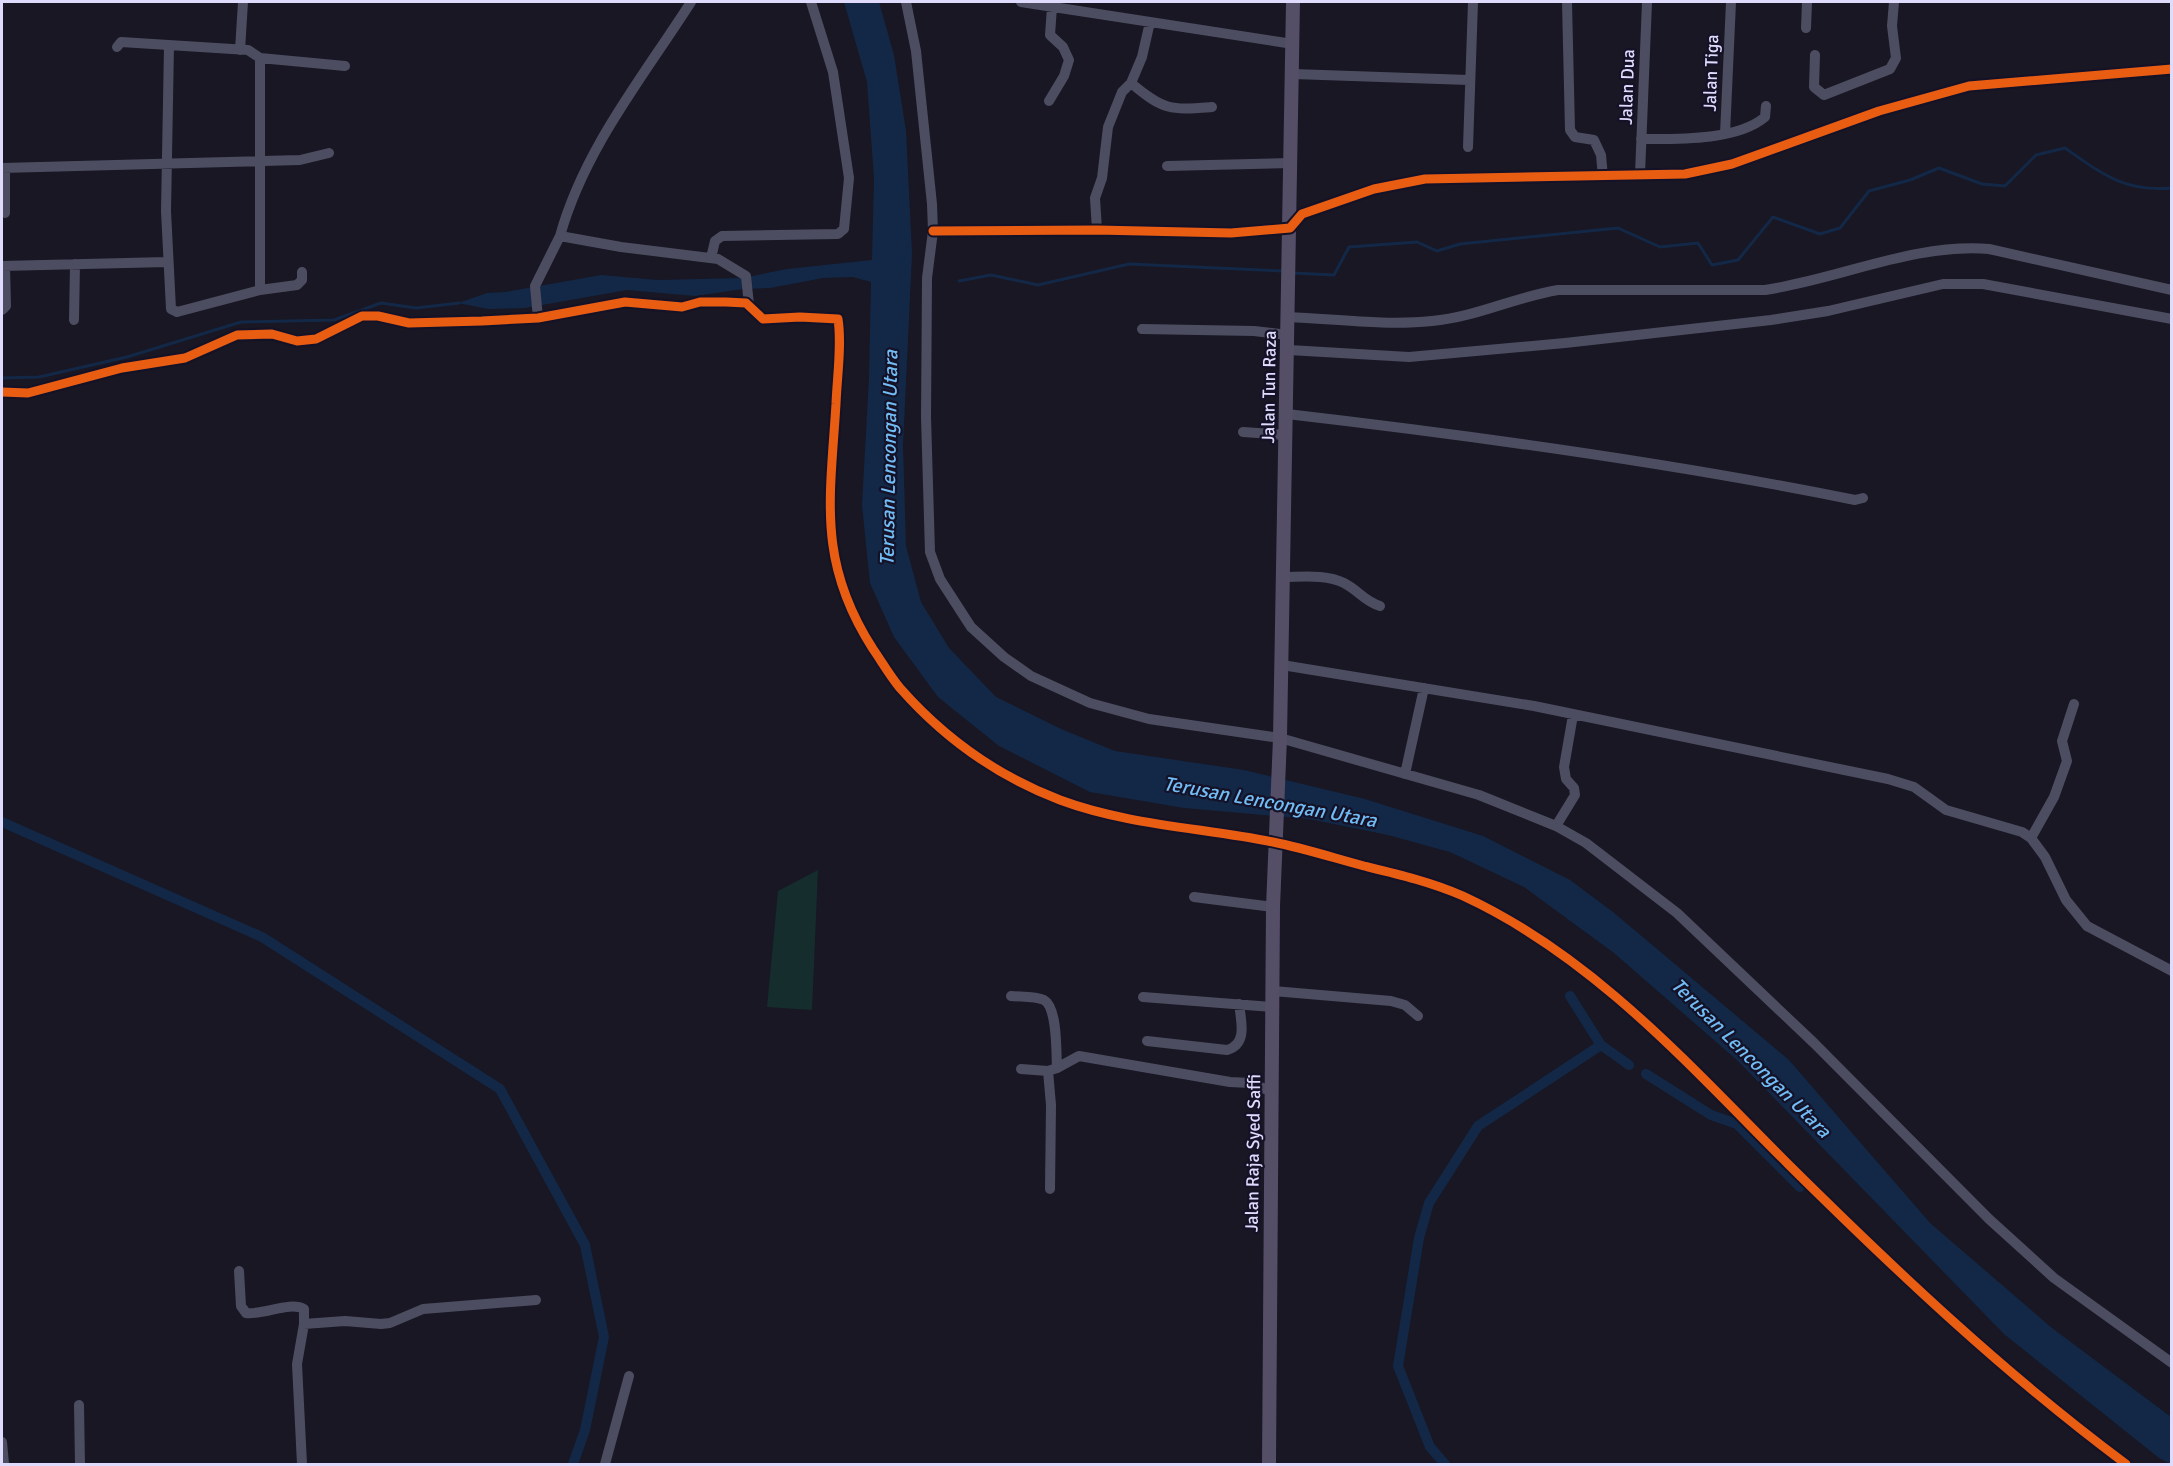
<svg xmlns="http://www.w3.org/2000/svg" width="2173" height="1466" viewBox="0 0 2173 1466" font-family="Signika,sans-serif">
<style>
.green{fill:#152d2d}
.water{fill:#132847}
.lines{fill:none;stroke-linecap:round;stroke-linejoin:round}
.stream{stroke:#132847;stroke-width:3}
.canal{stroke:#132847;stroke-width:10}
.minor{stroke:#4d4d62;stroke-width:10}
.major{stroke:#554e67;stroke-width:14}
.cycleway-casing{stroke:#151228;stroke-width:13}
.cycleway{stroke:#e95d12;stroke-width:9}
.labels{text-anchor:middle;dominant-baseline:central;stroke-width:4.5;stroke-linejoin:round;paint-order:stroke}
.street-label{font-size:18px;fill:#dedbfd;stroke:#151228}
.water-label{font-size:20px;font-style:italic;fill:#71bcf5;stroke:#151228}
</style>
<rect width="100%" height="100%" fill="#181723"/>
<path class="green" d="M818,870L812,1010L767,1007L778,891Z"/>
<path class="water" d="M844,2H879L894,55L906,131L912,254L903,445L906,546L921,602L949,648L996,697L1061,729L1115,751L1244,770L1365,799L1483,836L1570,880L1613,912L1789,1060L1930,1223L2052,1328L2171,1417V1464L2159,1458L2004,1334L1738,1061L1614,953L1524,887L1450,852L1388,835L1309,819L1184,808L1090,792L999,746L938,697L894,637L870,583L862,505L869,378L871,282L853,277L823,278L770,288L743,289L695,296L627,290L525,308L488,309L458,303L487,293L505,292L601,275L658,280L743,278L787,269L872,260L874,178L867,82Z"/>
<g class="lines">
<path class="stream" d="M1293,273L1334,275L1349,247L1417,242L1437,251L1460,244L1618,228L1660,247L1698,243L1712,265L1738,260L1773,217L1820,234L1840,228L1869,191L1910,180L1939,168L1982,184L2005,186L2036,155L2065,148C2102,174 2124,192 2172,188
M959,281L991,275L1038,285L1129,264L1283,271
M2,378L39,377L127,357L241,322L334,320L381,303L416,308L459,303"/>
<path class="canal" d="M2,822L262,937L500,1089L585,1245L604,1337L585,1430L573,1464
M1570,996L1601,1045
M1646,1074L1711,1115L1737,1124L1800,1187
M1445,1464L1430,1447L1398,1366L1419,1238L1429,1203L1478,1126L1601,1045L1629,1065"/>
<path class="minor" d="M691,2C643,77 584,149 560,236L621,247L718,259L746,276L749,305
M906,2L916,51L932,204L933,231L927,278L926,417L930,552L940,579L971,627L1004,657L1031,676L1090,703L1149,719L1280,738L1479,795L1556,826L1586,843L1677,913L1814,1043L1989,1219L2054,1278L2172,1363
M1021,2L1293,44
M1567,2L1570,130L1575,137L1594,140L1601,155L1603,177
M1150,22L1142,57L1131,83C1164,111 1171,110 1212,107
M1806,28L1807,2
M169,46L166,211L171,309L177,312L260,290L297,285L302,280V272
M117,47L121,42L248,50L260,58L345,66
M240,50L243,2
M1815,55L1814,87L1824,95L1890,69L1896,58L1892,26L1894,2
M1293,74L1469,80
M1049,101L1064,76L1069,60L1063,47L1050,35L1052,7
M1725,134L1731,2
M1641,139C1676,139 1737,141 1765,117L1766,106
M1468,147L1473,2
M1167,166L1291,163
M2,168L300,160L329,153
M1640,174L1647,2
M5,213V168
M1097,230L1095,198L1102,178L1108,127L1122,92L1131,83
M933,231L1097,230L1231,233L1290,228L1302,214L1374,189L1425,179L1685,174L1732,164L1879,111L1969,86L2172,69
M711,258L715,241L722,236L838,234L844,229L849,178L833,72L811,2
M2,266L167,262
M260,290V58
M2,310L6,306L5,266
M1289,317C1336,319 1385,326 1432,321C1476,317 1515,297 1558,290H1765C1840,279 1913,243 1989,249L2172,290
M538,318L535,286L560,236
M74,320L75,264
M1142,329L1254,331L1288,335
M1289,350L1409,357L1565,343L1771,320L1828,311L1943,284H1983L2172,319
M2,392L28,393L122,368L185,358L237,335L272,334L297,341L316,339L362,316H378L409,323L482,321L538,318L625,302L682,307L700,302H726L746,303L763,319L800,317L838,319C842,345 837,377 836,404C830,500 817,562 873,649C882,662 890,676 900,688C944,738 997,776 1060,800C1127,825 1203,828 1273,842C1303,848 1334,858 1364,866C1397,874 1431,882 1463,896C1593,956 1689,1065 1788,1164C1896,1271 2005,1374 2126,1464
M1287,414C1477,436 1667,462 1855,500L1863,498
M1243,432L1286,435
M1283,577C1303,577 1326,574 1344,583C1358,590 1364,601 1380,606
M1282,665L1534,706L1888,779L1914,787L1946,810L2022,832L2031,838L2045,857L2066,900L2087,926L2172,971
M1405,774L1424,688
M1556,826L1575,795L1574,788L1566,779L1564,767L1573,715
M2031,838L2054,797L2067,761L2062,741L2074,704
M1194,897L1273,907
M1273,991L1391,1001L1405,1005L1418,1016
M1011,996C1021,997 1035,996 1044,1000C1058,1008 1056,1053 1057,1068L1079,1056L1230,1082L1250,1083L1273,1092
M1143,997L1273,1007
M1147,1041L1227,1050C1248,1044 1241,1021 1239,1004
M1021,1069L1048,1071
M1050,1189L1051,1105L1048,1071L1057,1068
M239,1271L241,1306L246,1313C264,1315 290,1301 304,1309V1324
M79,1405L80,1464
M2,1442L4,1464
M302,1464L297,1364L304,1324L345,1321L381,1324L390,1323L423,1309L536,1300
M605,1464L629,1376"/>
<path class="major" d="M1269,1464L1273,907L1280,738L1293,2"/>
<defs>
<path id="cycleway" d="M933,231L1097,230L1231,233L1290,228L1302,214L1374,189L1425,179L1685,174L1732,164L1879,111L1969,86L2172,69
M2,392L28,393L122,368L185,358L237,335L272,334L297,341L316,339L362,316H378L409,323L482,321L538,318L625,302L682,307L700,302H726L746,303L763,319L800,317L838,319C842,345 837,377 836,404C830,500 817,562 873,649C882,662 890,676 900,688C944,738 997,776 1060,800C1127,825 1203,828 1273,842C1303,848 1334,858 1364,866C1397,874 1431,882 1463,896C1593,956 1689,1065 1788,1164C1896,1271 2005,1374 2126,1464"/>
</defs>
<use href="#cycleway" class="cycleway-casing"/>
<use href="#cycleway" class="cycleway"/>
</g>
<g class="labels">
<g class="street-label">
<text transform="translate(1711 73) rotate(-88)">Jalan Tiga</text>
<text transform="translate(1627 87) rotate(-88)">Jalan Dua</text>
<text transform="translate(1269 387) rotate(-89)">Jalan Tun Raza</text>
<text transform="translate(1253 1153) rotate(-89)">Jalan Raja Syed Saffi</text>
</g>
<g class="water-label">
<text transform="translate(889 458) rotate(-89)">Terusan Lencongan Utara</text>
<text transform="translate(1270 802) rotate(10)">Terusan Lencongan Utara</text>
<text transform="translate(1751 1058) rotate(45)">Terusan Lencongan Utara</text>
</g>
</g>
<rect width="2173" height="1466" fill="none" stroke="#dedbfd" stroke-width="6"/>
</svg>
